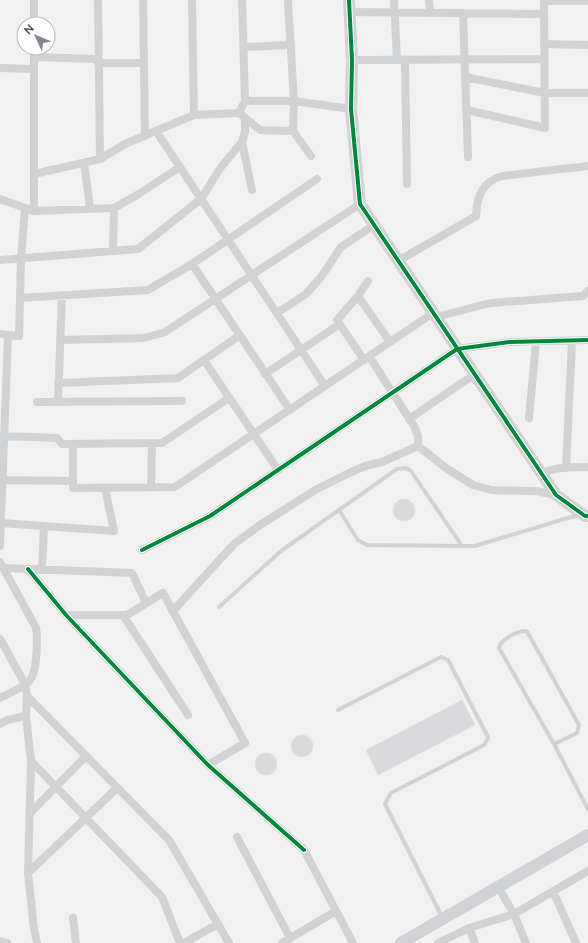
<svg xmlns="http://www.w3.org/2000/svg" width="588" height="943" viewBox="0 0 588 943" font-family="Figtree,sans-serif">
<style>
.building{fill:#d9d9db;stroke:#e3e3e4}
.lines{fill:none;stroke-linecap:round;stroke-linejoin:round}
.lane{stroke:#d0d2d4;stroke-width:4}
.street{stroke:#d0d2d4;stroke-width:8}
.secondary{stroke:#d0d2d5;stroke-width:12}
.cycleway-casing{stroke:#fff;stroke-width:6}
.cycleway{stroke:#00873e;stroke-width:4}
</style>
<rect width="100%" height="100%" fill="#f1f1f1"/>
<path class="building" d="M393 510a11 11 0 1 1 22 0a11 11 0 1 1-22 0Z
M462,700L475,725L378,775L366,750Z
M291 746a11 11 0 1 1 22 0a11 11 0 1 1-22 0Z
M255 764a11 11 0 1 1 22 0a11 11 0 1 1-22 0Z"/>
<g class="lines">
<path class="lane" d="M339,510L358,540L367,545L462,546
M219,607L281,551L397,469L406,468L411,471L462,546H475L571,517L580,516
M338,710L441,657L448,660L487,735L488,738L484,745L391,793L385,804L442,917
M554,744L577,733L579,725L528,633L526,631C517,631 501,639 499,648L554,744L588,809"/>
<path class="street" d="M34,0V24
M98,0L100,159
M143,0L145,136
M192,0L194,115
M288,0L294,101L293,131L311,156
M394,0L397,60
M429,0L430,13
M544,1H588
M350,12L544,14
M463,13L468,157
M544,44L588,45
M244,47L290,45
M34,48V211
M34,57L98,59
M352,60L544,59
M405,60L407,184
M98,63H144
M0,68L34,69
M465,77L545,93H588
M245,101H294L351,109
M467,110L545,128L544,0
M239,113L245,101L242,0
M156,131L325,386
M242,142L252,190
M84,163L90,207
M34,174L100,159L127,143L194,115L239,113L260,130L293,131
M0,199L34,211L114,208L137,195L180,167
M113,251L114,208
M0,260L138,249L201,199L221,167L242,142L245,132V118
M398,261L476,216C477,196 482,182 502,176L588,166
M192,264L290,410
M358,296L390,342
M20,298L148,290L192,264L317,179
M277,313L306,294L321,277L341,247L374,225
M436,317L490,303L583,296L588,291
M0,334L19,336L21,259L25,208
M60,340L144,338L165,332L360,204
M369,356L414,426L418,436V446
M204,360L278,470
M364,360L337,320L358,296L368,281
M265,374L340,324
M58,383L178,378L240,335
M37,402L182,401
M58,402L62,296
M529,418L536,342
M409,419L475,374
M0,436L57,438L62,444L162,443L229,398
M73,444V488L175,487L433,313
M418,446L446,468L473,485L491,490L536,491L556,495
M566,468L572,341
M542,473C557,467 572,467 588,467
M0,480L73,481
M151,487L152,443
M1,523L114,531L105,488
M0,546L8,335
M142,550L210,516L457,349L509,342L588,340
M0,562L36,628C38,639 37,672 30,680C23,688 9,693 0,698
M5,568L132,573L146,603
M28,569L66,615L208,765L304,850
M42,569L44,526
M173,611L234,544L260,525L317,489L347,474L365,466L382,462L418,446
M66,615H127L163,593L245,743L208,765
M123,615L188,715
M0,639L25,684L27,696L26,716L31,761L28,873L34,929L37,943
M27,696L169,840L229,943
M0,724L7,720L26,716
M31,761L162,897L180,943
M31,812L86,756
M237,837L290,938
M303,848L353,943
M28,873L117,788
M498,887L514,914L526,943
M553,891L576,943
M73,918L76,943
M469,928L475,943
M0,941L7,943
M184,943L218,924
M282,943L336,911
M438,943L469,928L514,914L588,871"/>
<path class="secondary" d="M349,0L352,60L351,109L360,204L556,495L585,516H588
M401,943L588,835"/>
<defs>
<path id="cycleway" d="M349,0L352,60L351,109L360,204L556,495L585,516H588
M142,550L210,516L457,349L509,342L588,340
M28,569L66,615L208,765L304,850"/>
</defs>
<use href="#cycleway" class="cycleway-casing"/>
<use href="#cycleway" class="cycleway"/>
</g>
<g transform="translate(36 36) rotate(314)"><circle r="19" fill="#ffffff" stroke="#b7b9be"/>
<path d="M0-3L7 15L0 10L-7 15Z" fill="#848890"/>
<text y="-6" font-size="11" font-weight="bold" text-anchor="middle" fill="#4a505c">N</text>
</g>
</svg>
